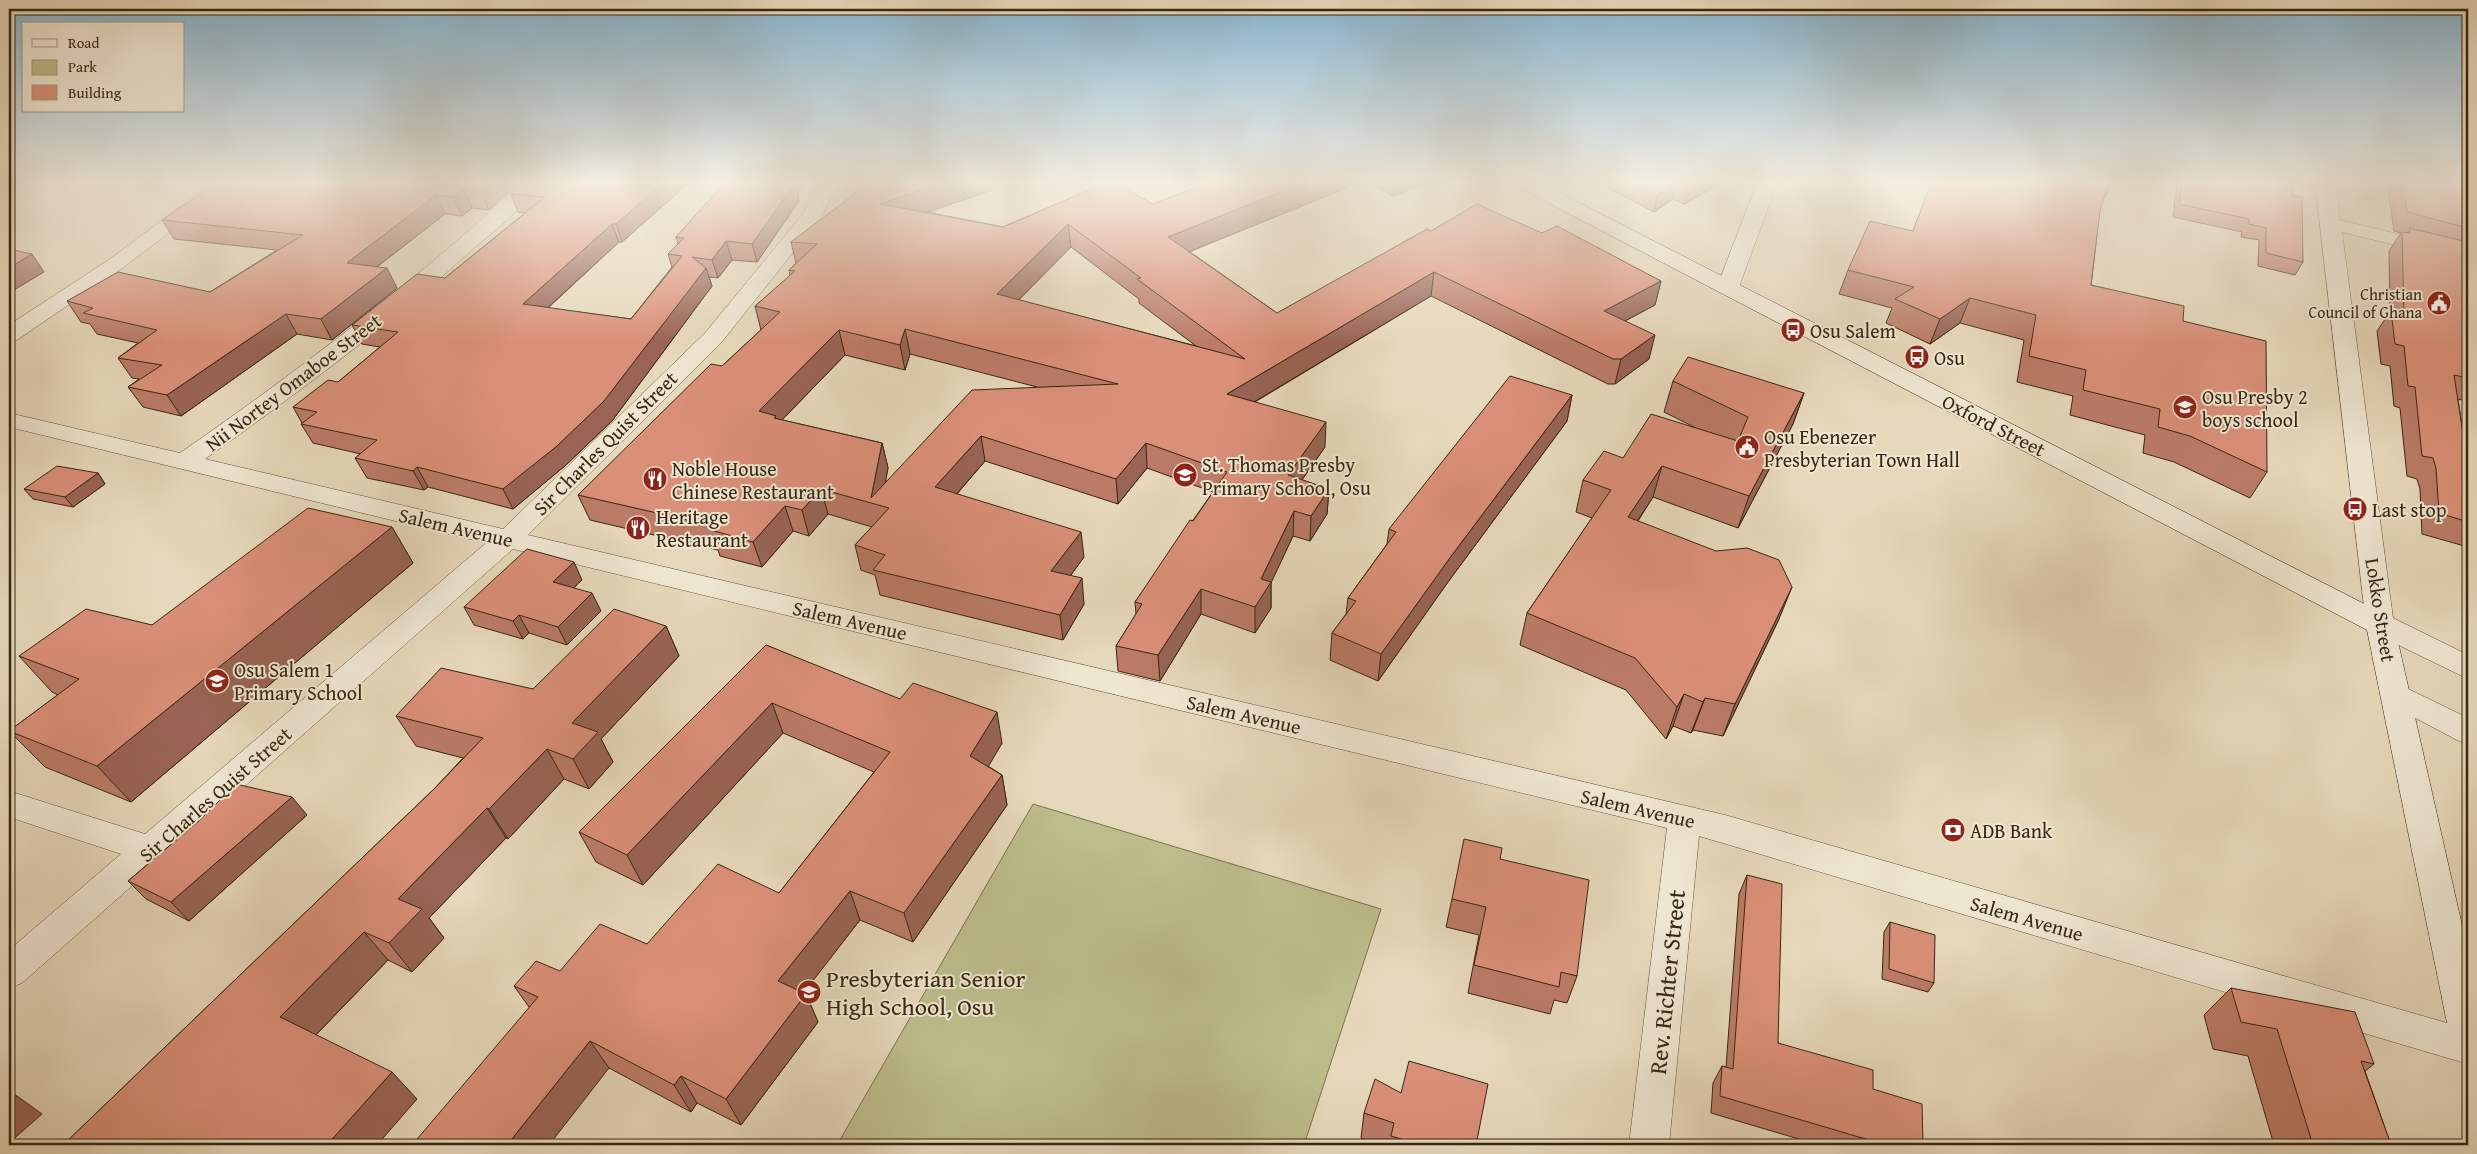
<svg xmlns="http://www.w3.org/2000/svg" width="2477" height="1154" viewBox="0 0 2477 1154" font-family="'Gentium Book Plus',serif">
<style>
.green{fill:#bdbc8b;stroke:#7a724e}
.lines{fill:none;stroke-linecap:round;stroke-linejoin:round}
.street-casing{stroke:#63533a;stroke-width:1}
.secondary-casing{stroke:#372710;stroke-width:1}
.street{fill:#efe6d2;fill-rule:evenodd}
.secondary{fill:#efe6d2;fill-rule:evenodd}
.wall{fill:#bb7b67;stroke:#372710;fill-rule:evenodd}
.shaded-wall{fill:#996454;stroke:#372710}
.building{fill:#da8f78;stroke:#372710;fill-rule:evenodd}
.labels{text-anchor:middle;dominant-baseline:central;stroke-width:4;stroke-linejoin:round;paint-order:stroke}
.far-poi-label{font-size:16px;fill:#372710;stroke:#efe6d2;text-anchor:end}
.poi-label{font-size:20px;fill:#372710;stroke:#efe6d2;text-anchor:start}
.street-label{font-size:20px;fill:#372710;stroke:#efe6d2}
.near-poi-label{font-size:24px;fill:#372710;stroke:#efe6d2;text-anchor:start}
.near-street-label{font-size:24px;fill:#372710;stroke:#efe6d2}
</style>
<rect width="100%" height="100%" fill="#e6d8ba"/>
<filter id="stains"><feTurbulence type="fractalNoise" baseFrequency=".004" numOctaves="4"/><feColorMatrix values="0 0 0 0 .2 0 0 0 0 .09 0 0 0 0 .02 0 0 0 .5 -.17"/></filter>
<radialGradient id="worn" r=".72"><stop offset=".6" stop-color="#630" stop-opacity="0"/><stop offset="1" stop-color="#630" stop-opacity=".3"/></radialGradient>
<path class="green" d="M1033,804L1381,909L1304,1145H837Z"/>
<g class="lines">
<defs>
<path id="street" d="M215,181H237L124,267L17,340L9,342V325L110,259Z
M524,181H544C530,203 494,231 473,249C389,325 298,393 205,459L503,529L705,333L802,215L821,181H841L818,221L721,343L528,535L1725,815L2468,1029V1064L1699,836L1669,1145H1629L1667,828L513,549L22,983L9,988V950L121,854L9,817V791L145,834L486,543L9,427V413L180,453C301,369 416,281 524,181Z
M1758,181H1778L1739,287L1736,292L1728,293L1720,292L1717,287Z
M2315,181H2335L2340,220L2468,251V263L2342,232L2393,618L2468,655V679L2370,631L2366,624Z
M2396,683L2468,718V744L2457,740L2385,702L2381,694L2385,686Z"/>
<path id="secondary" d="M1512,181H1536L2390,617L2394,624L2468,952V1050L2455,1045L2449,1033L2367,630L1514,185Z"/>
</defs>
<use href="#street" class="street-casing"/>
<use href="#secondary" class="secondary-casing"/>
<use href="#street" class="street"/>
<use href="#secondary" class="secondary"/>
</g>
<path class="wall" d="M691,181L622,242H619L548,308L631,319L672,267L668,254L678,244L676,237L806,182L798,194L799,201L757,262L732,260L718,278L709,277L712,286L612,421L566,465L513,509L428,487L424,490L367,478L355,458L361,454L313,443L301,424L302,423L293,407L338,382L380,347L362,344L352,325L445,278L525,213L518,212L511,194Z
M1110,181L1190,252L1277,313L1431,231L1542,233L1661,281L1655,305L1625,321L1649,359L1615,384H1608L1431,296L1255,402L1325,447L1302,480L1329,489L1327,514L1310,541L1293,536L1271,582V608L1255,633L1201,614L1160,681L1118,671L1116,646L1136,614L1135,602L1213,492L1147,468L1118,504L985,461L957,494L1084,557L1070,576L1084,604L1063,640L880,595L875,575L861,570L855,545L872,527L828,514L809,536L793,531L762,567L720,556L718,550L590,520L578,495L722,366L761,330L755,306L790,276L789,270L796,263L791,242L991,184L992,190L927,212L1003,227ZM1071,247L1139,299V303L1196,346L1018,300ZM910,354L1037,387L885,482L888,468L882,443L782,420L845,355L905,370Z
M1367,181H1429L1393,196Z
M1595,181H1716L1715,187L1684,204L1673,199L1654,212Z
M1932,181H2113L2102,203L2100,210L2091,285L2183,321L2267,472L2250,498L2174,462L2143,453L2145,435L2070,415L2073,396L2017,382L2024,340L1960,323L1930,344L1886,323L1892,308L1839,294L1848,270L1913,231Z
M2177,181H2292V195L2303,262L2295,275L2258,266L2259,240L2241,237L2242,232L2173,217Z
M2387,181H2468V402L2458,399L2466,453H2468V547L2422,534L2420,489L2417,479L2407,476L2400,408L2394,406L2390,366L2381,364L2377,331L2390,312L2389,251L2401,233L2394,231Z
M519,183L489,210L473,208H472L462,216L445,214L377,267L397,288L332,340L297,334L181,416L143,407L128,387L139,379L132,378L118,358L138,343L97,334L90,324L81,322L67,301L210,292L277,250L174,239L162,220Z
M1673,381L1804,393L1793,424L1738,528L1653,497L1638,521L1779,619L1723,736L1693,730L1691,733L1673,726L1666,739L1626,690L1520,645L1527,613L1592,518L1576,512L1583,480L1623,458L1696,428L1664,412Z
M1572,395L1567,421L1448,582L1378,681L1330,660L1332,633L1346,614L1348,598L1387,544L1389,529Z
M98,473L105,484L73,507L33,499L24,489Z
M392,527L413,563L131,802L45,767L9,731L58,695L52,692L19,656L152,625Z
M582,580L574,588L601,611L567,645L529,633L523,639L474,625L464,607Z
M666,626L679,656L601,739L613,762L589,789L564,779L508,839L506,838L429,918L444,938L412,972L388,960L316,1035L417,1099L63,1145L434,789L463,758L416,746L396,716L533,689Z
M766,645L1002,743L988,766L1002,775L1007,805L913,942L860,920L803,993L806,994L818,1022L741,1125L697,1103L691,1112L609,1068L529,1007L514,986L647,944L779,893L874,772L783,733L643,885L596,862L579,832Z
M2468,755V773L2465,759Z
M307,815L189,921L146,899L128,881L201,819Z
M1500,859L1577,976L1567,1003L1554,1000L1550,1014L1468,993L1479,935L1446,927L1452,899Z
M1747,875L1778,1043L1873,1089L1923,1145H1819L1711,1113L1713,1083L1722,1066L1726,1067L1739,894Z
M1890,922L1934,983L1928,992L1882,979L1884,932Z
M2231,988L2374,1064L2365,1071L2391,1145H2274L2248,1056L2213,1049L2204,1015Z
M1364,1113L1476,1145H1380L1361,1138Z"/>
<path class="shaded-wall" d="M492,181H518L519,183L489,210L481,191Z
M666,181H691L622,242L616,224Z
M789,181H806V182L798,194L799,201L757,262L752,244Z
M947,181H1000L991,184L992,190L885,227L880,204Z
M1308,181H1364L1169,260L1168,237Z
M1394,181H1429L1393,196Z
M1700,181H1716L1715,187L1684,204L1688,188Z
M471,183L464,189L472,208L462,216L453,197Z
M1677,183L1673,199L1654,212L1657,195Z
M436,195L445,214L357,282L347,263Z
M612,224L619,242L531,323L523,304Z
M1068,224L1071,247L1000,319L997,294Z
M726,241L732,260L718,278L712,260Z
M32,254L44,272L9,293V268Z
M387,268L397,288L332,340L321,319Z
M706,268L712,286L612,421L566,465L513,509L503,489Z
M1434,272L1431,296L1227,418V394Z
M1661,281L1655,305L1598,335L1604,311Z
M1970,298L1960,323L1930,344L1940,319Z
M286,314L297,334L181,416L167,395Z
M905,329L910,354L905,370L900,345Z
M839,330L845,355L779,423L759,411Z
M1655,335L1649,359L1615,384L1621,359Z
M1804,393L1793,424L1738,528L1749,496Z
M1572,395L1567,421L1448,582L1378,681L1381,654L1452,555Z
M1326,422L1325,447L1287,501L1288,475Z
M981,436L985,461L941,512L935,487Z
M882,443L888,468L881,506L871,498Z
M1146,443L1147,468L1118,504L1116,479Z
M1662,466L1653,497L1619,549L1628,517Z
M417,467L428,487L424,490L413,471Z
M98,473L105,484L73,507L65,497Z
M821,489L828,514L809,536L802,510Z
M1329,489L1327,514L1310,541L1311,516Z
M785,506L793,531L762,567L753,542Z
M1294,511L1293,536L1271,583V582V608L1255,633V607L1261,579Z
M392,527L413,563L131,802L97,766Z
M1081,532L1084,557L1055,597L1051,571Z
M574,562L582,580L562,599L553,582Z
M1082,578L1084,604L1063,640L1060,615Z
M1792,587L1779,619L1723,736L1735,704Z
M1201,589V614L1160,681L1158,655Z
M592,593L601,611L567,645L558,627Z
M519,615L529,633L523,639L513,621Z
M666,626L679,656L601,739L613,762L589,789L573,759L572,723Z
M1684,694L1673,726L1666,739L1677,707Z
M1705,698L1693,730L1691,733L1703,702Z
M772,703L783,733L643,885L627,855Z
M997,712L1002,743L977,786L970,756Z
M547,749L564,779L508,839L489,809Z
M1002,775L1007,805L913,942L904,913Z
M292,797L307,815L189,921L171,902Z
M487,808L506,838L429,918L444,938L412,972L389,943L398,899Z
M850,891L860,920L791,1009L778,981Z
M364,932L388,960L307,1044L280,1017Z
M806,994L818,1022L741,1125L726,1099Z
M590,1041L609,1068L549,1145H507Z
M392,1072L417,1099L377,1145H327Z
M681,1076L697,1103L691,1112L674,1085Z
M17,1096L42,1114L9,1143V1103Z"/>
<path class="building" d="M220,181H492L481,191L464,189L471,183L453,197L436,195L347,263L387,268L321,319L286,314L167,395L128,387L162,365L118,358L157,330L83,313L93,308L67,301L118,272L210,292L303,235L162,220Z
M523,181H666L616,224H612L523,304L631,319L682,256L668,254L684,238L676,237L726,181H789L788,183H795L752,244L726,241L712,260L692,257L706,268L604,401L557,446L503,489L417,467L413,471L355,458L377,440L301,424L317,412L293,407L328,380L338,382L398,332L352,325L417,274L445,278L545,197L511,194Z
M881,181H947L880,204L1003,227L1110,181H1112L1153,204L1213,181H1308L1168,237L1277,313L1427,229L1431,231L1477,204L1542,233L1557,226L1661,281L1604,311L1655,335L1621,359H1613L1434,272L1227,394L1326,422L1288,475L1329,489L1311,516L1294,511L1261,579L1271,582L1255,607L1201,589L1158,655L1116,646L1142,604L1135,602L1190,520L1193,521L1227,472L1146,443L1116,479L981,436L935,487L1081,532L1051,571L1082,578L1060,615L873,570L885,555L855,545L889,508L821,489L802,510L785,506L753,542L711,530L714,526L578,495L711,364L722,366L780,312L755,306L795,271L789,270L817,244L791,242L865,186ZM1068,224L1141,278L1137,279L1245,359L997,294ZM905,329L1118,384L972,390L871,498L882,443L774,418L776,416L759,411L839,330L900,345Z
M1630,181H1700L1688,188L1677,183L1657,195Z
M1932,181H2109L2100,210L2091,285L2184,306L2183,321L2266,341L2267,472L2190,436L2158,427L2160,409L2083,390L2086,370L2029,356L2036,315L1970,298L1940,319L1895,299L1914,287L1848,270L1870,221L1913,231Z
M2182,181H2292V195L2302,197L2303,262L2266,253V228L2249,224V219L2179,204Z
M2402,181H2468V228L2407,212Z
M2409,228L2468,242V378L2454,375L2466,453H2468V522L2439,513L2436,468L2433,458L2422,456L2415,387L2408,386L2404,346L2395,344L2391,311L2404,314L2402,232L2410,233Z
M9,249L32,254L9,268Z
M1688,357L1804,393L1749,496L1662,466L1628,517L1716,551L1747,548L1779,560L1792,587L1735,704L1705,698L1703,702L1684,694L1677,707L1635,658L1527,613L1611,490L1583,480L1604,451L1623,458L1651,414L1738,441L1748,417L1673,381Z
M1510,376L1572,395L1452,555L1381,654L1332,633L1356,601L1348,598L1396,532L1389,529Z
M57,466L98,473L65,497L24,489Z
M308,508L392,527L97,766L9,731L79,679L19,656L86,609L152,625Z
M527,549L574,562L553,582L592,593L558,627L519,615L513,621L464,607Z
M614,609L666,626L572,723L598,732L573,759L547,749L489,809L487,808L398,899L422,909L389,943L364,932L280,1017L392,1072L327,1145H63L434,789L483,738L396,716L441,668L533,689Z
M766,645L900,699L913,683L997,712L970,756L1002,775L904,913L850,891L778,981L806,994L726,1099L681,1076L674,1085L590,1041L507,1145H412L538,997L514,986L536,961L560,971L600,924L647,944L718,864L779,893L890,752L772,703L627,855L579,832Z
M236,784L292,797L171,902L128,881L201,819Z
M1464,839L1502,848L1500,859L1589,880L1577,976L1561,972L1559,987L1474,965L1486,907L1452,899Z
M1747,875L1782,884L1778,1043L1873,1070V1089L1922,1104L1923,1145H1886L1720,1096L1722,1066L1733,1069Z
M1890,922L1935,935L1934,983L1889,969Z
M2231,988L2355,1012L2374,1064L2361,1061L2391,1145H2313L2277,1029L2241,1022Z
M1409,1061L1488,1084L1476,1145H1420L1391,1136L1394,1123L1364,1113L1375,1079L1401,1093Z
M9,1091L17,1096L9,1103Z"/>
<linearGradient id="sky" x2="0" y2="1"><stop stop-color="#87b6d2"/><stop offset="0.53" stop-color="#f4ede0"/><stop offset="1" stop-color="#f4ede0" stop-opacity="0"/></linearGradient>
<rect width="2477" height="343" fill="url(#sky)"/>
<defs>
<symbol id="civic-disc" viewBox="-11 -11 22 22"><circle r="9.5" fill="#8f2418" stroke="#efe6d2"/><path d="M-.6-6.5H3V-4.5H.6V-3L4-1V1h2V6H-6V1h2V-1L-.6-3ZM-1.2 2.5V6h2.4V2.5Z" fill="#fff"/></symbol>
<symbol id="bus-disc" viewBox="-11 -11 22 22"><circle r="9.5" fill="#8f2418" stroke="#efe6d2"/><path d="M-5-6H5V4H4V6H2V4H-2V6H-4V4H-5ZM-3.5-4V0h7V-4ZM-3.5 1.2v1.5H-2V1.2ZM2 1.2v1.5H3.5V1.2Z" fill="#fff"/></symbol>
<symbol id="school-disc" viewBox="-11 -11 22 22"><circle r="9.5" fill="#8f2418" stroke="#efe6d2"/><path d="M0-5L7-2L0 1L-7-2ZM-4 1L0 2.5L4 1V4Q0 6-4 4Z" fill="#fff"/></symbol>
<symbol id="restaurant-disc" viewBox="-11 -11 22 22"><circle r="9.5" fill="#8f2418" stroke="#efe6d2"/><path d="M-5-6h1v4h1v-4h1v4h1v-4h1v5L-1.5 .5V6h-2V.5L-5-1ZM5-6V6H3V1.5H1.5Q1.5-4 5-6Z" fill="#fff"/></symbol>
<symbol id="bank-disc" viewBox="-11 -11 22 22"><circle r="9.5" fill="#8f2418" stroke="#efe6d2"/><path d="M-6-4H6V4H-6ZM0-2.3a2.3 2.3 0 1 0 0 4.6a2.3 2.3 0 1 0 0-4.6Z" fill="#fff"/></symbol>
</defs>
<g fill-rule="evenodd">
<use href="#civic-disc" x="2425" y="289" width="28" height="28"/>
<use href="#bus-disc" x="1779" y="316" width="28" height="28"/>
<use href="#bus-disc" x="1903" y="343" width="28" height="28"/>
<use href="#school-disc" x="2171" y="393" width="28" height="28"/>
<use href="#civic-disc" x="1733" y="433" width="28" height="28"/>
<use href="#school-disc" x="1171" y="461" width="28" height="28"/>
<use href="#restaurant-disc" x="641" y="465" width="28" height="28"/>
<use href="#bus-disc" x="2341" y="495" width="28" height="28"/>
<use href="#restaurant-disc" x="624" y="514" width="28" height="28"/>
<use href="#school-disc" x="203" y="667" width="28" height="28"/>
<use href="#bank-disc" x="1939" y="816" width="28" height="28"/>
<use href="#school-disc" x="795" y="978" width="28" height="28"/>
</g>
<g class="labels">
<g class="far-poi-label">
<text x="2422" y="294">Christian<tspan x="2422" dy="18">Council of Ghana</tspan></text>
</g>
<g class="poi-label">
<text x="1810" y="330">Osu Salem</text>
<text x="1934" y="357">Osu</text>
<text x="2202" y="396">Osu Presby 2<tspan x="2202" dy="23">boys school</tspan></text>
<text x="1764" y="436">Osu Ebenezer<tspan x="1764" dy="23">Presbyterian Town Hall</tspan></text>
<text x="1202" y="464">St. Thomas Presby<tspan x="1202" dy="23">Primary School, Osu</tspan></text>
<text x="672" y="468">Noble House<tspan x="672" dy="23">Chinese Restaurant</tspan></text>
<text x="2372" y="509">Last stop</text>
<text x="656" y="516">Heritage<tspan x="656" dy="23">Restaurant</tspan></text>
<text x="234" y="669">Osu Salem 1<tspan x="234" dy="23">Primary School</tspan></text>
<text x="1970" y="830">ADB Bank</text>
</g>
<g class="street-label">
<text transform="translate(293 382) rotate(-37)">Nii Nortey Omaboe Street</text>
<text transform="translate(1994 425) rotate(27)">Oxford Street</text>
<text transform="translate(605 443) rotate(-45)">Sir Charles Quist Street</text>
<text transform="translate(456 527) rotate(13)">Salem Avenue</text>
<text transform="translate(2381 610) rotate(81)">Lokko Street</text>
<text transform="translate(850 620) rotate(13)">Salem Avenue</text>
<text transform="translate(1244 714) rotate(13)">Salem Avenue</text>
<text transform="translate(215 794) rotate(-41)">Sir Charles Quist Street</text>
<text transform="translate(1638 808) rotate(13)">Salem Avenue</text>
<text transform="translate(2027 918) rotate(16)">Salem Avenue</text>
</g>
<g class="near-poi-label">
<text x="826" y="978">Presbyterian Senior<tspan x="826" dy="28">High School, Osu</tspan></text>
</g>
<g class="near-street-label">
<text transform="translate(1667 982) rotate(-84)">Rev. Richter Street</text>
</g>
</g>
<rect width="2477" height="1154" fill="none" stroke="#e6d8ba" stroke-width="30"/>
<rect x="10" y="10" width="2457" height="1134" fill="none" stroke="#372710" stroke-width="2.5"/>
<rect x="15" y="15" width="2447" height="1124" fill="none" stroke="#372710"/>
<rect x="22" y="22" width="162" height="90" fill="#efe6d2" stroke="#a59a84"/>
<rect x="32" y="39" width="25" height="8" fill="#efe6d2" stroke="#a59a84"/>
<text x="68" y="48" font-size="15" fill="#372710">Road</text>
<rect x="32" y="60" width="25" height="15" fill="#bdbc8b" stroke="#a59a84"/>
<text x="68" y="72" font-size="15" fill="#372710">Park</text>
<rect x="32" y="85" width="25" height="15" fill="#da8f78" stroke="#a59a84"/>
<text x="68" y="98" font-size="15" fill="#372710">Building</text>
<rect width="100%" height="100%" filter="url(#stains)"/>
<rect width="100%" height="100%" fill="url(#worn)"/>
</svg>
